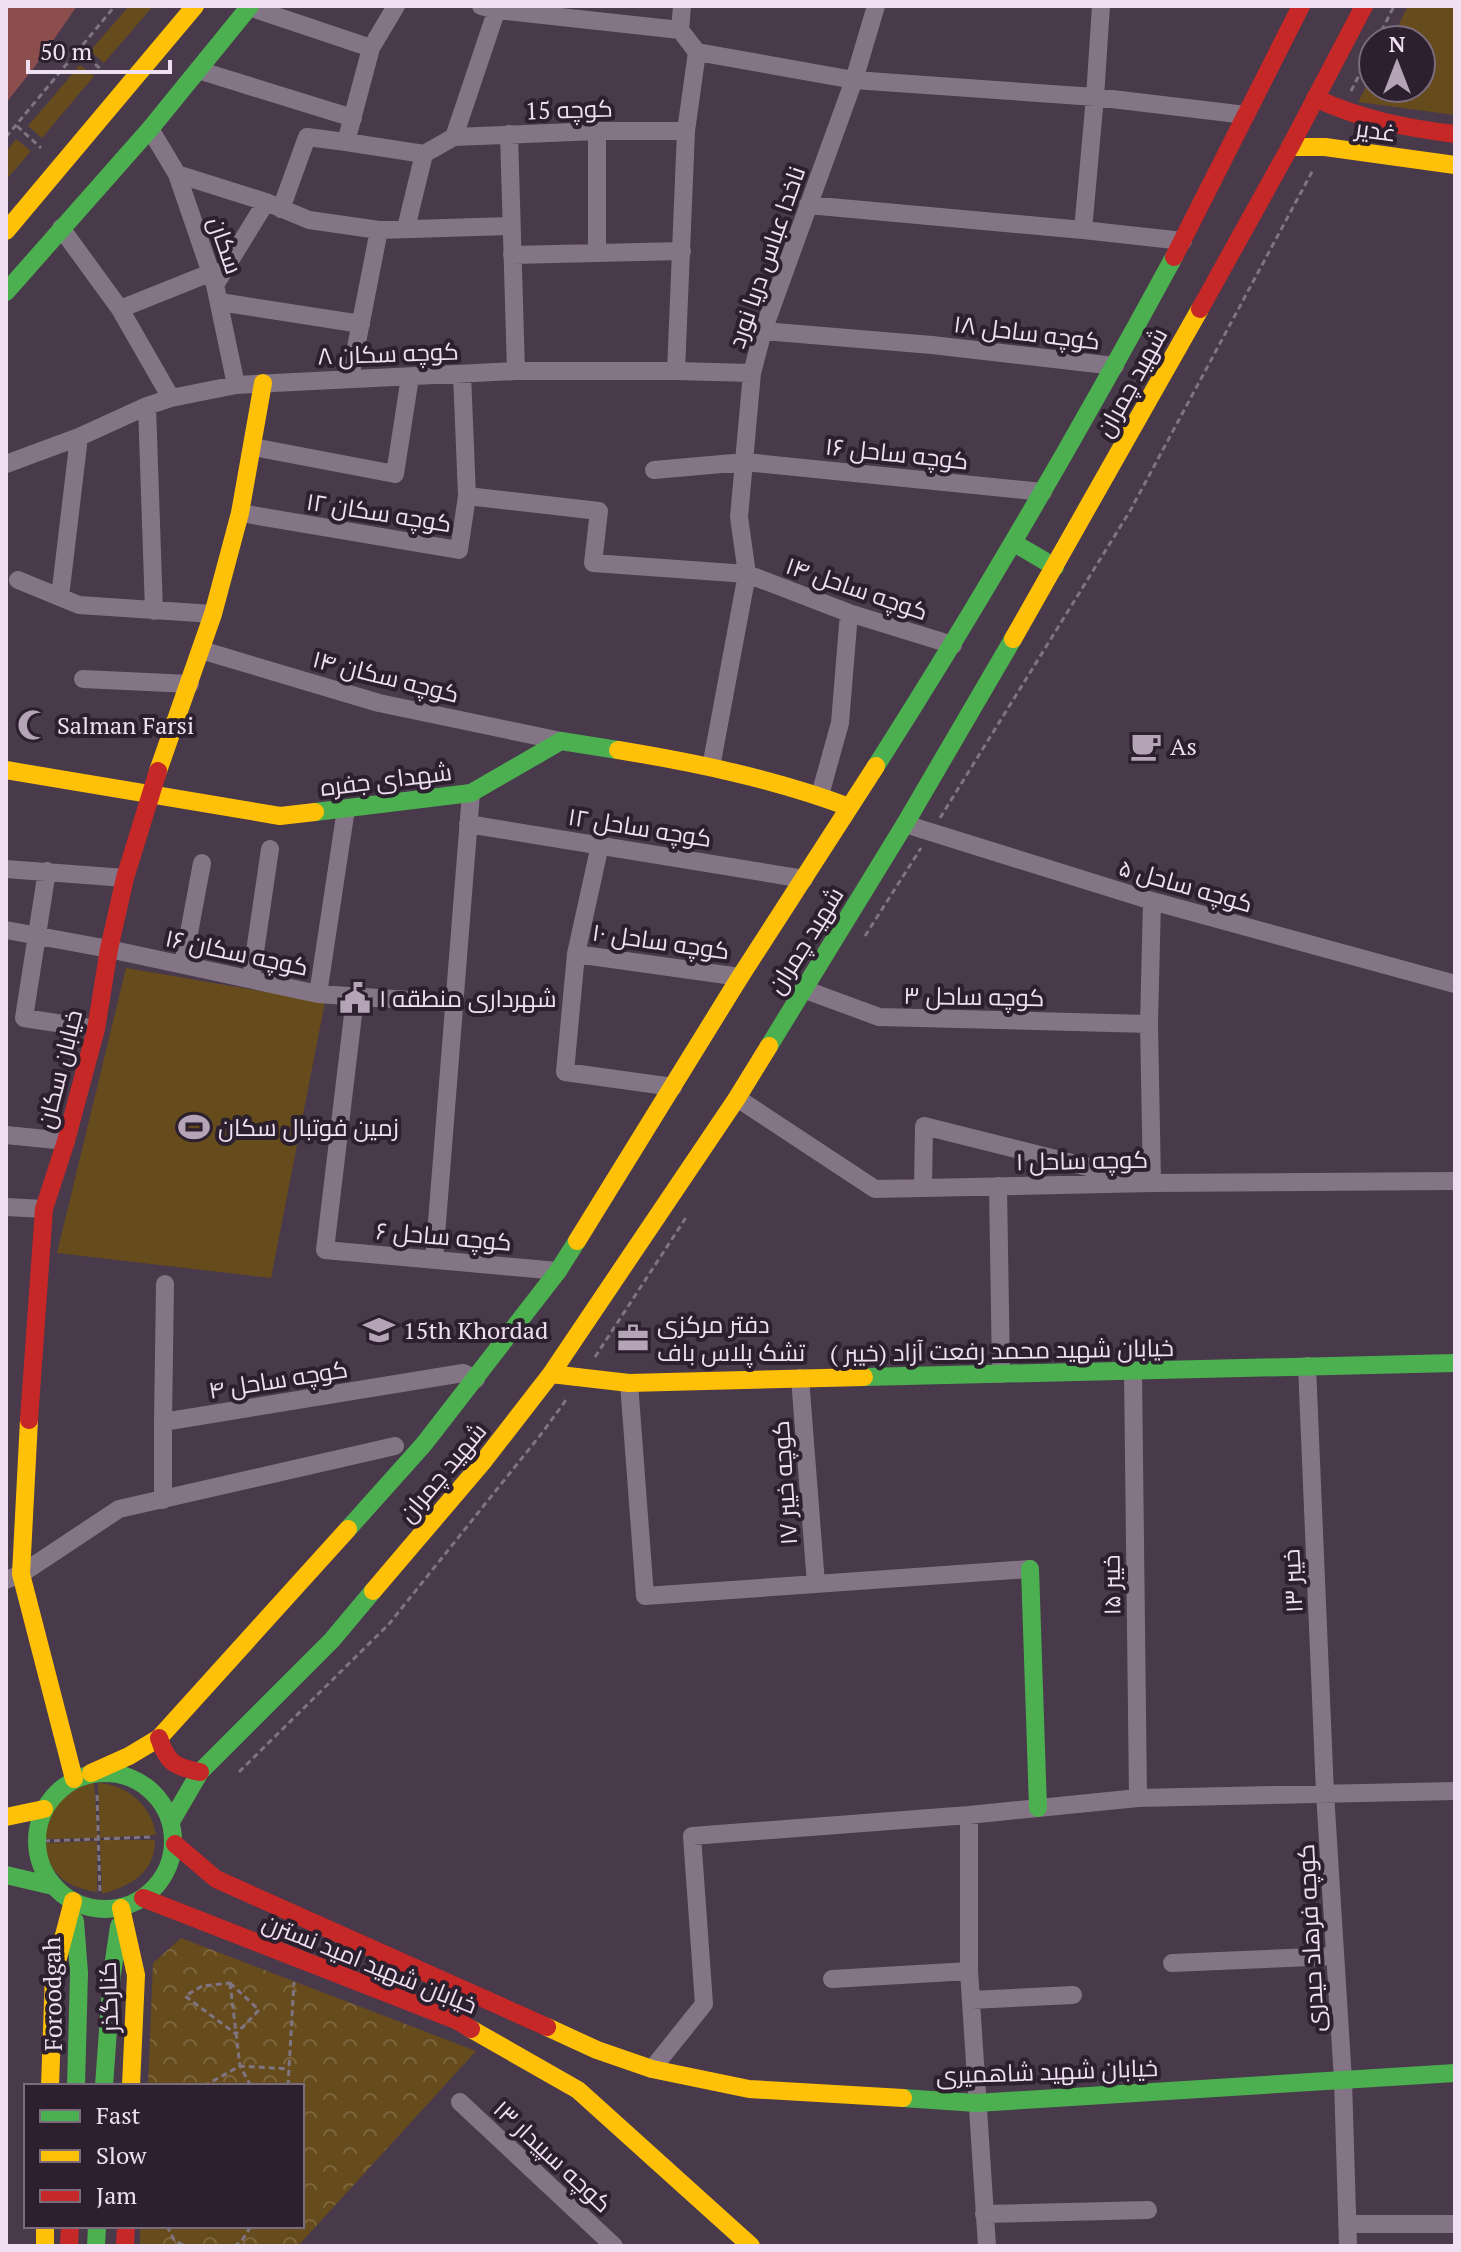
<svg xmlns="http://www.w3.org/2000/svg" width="1461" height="2252" viewBox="0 0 1461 2252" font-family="'PT Serif',Cairo,serif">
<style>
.grass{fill:#664c1c}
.park{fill:url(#park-crowns)}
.water{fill:#8c4d4d}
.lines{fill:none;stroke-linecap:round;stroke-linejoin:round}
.path{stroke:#7f7481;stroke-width:3;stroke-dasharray:6 4;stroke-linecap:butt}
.street{stroke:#837585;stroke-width:18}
.fast{stroke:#4caf50;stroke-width:18}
.slow{stroke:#ffc107;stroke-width:18}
.jam{stroke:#c62828;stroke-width:18}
.labels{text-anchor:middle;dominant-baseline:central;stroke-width:8;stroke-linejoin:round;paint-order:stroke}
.street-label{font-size:24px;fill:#f0def3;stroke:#2c1f2e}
.poi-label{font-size:24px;fill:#f0def3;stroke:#2c1f2e;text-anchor:start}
</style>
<defs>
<pattern id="park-crowns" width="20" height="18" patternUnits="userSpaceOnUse" patternTransform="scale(2)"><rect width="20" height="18" fill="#664c1c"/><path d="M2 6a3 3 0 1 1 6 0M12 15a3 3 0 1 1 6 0" fill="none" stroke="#7c653d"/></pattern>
</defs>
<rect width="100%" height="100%" fill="#48394b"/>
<path class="grass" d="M129,6H153L104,63L90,51Z
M1408,6H1455V115L1358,102L1373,74V88H1421V40H1391Z
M80,65L94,76L42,138L28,126Z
M16,139L31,151L6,180V152Z
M126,968L325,1002L271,1278L57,1253Z
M89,1783H94L98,1838L43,1839C51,1810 60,1795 89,1783Z
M98,1783C127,1784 152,1806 156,1835L100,1838Z
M100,1840H155C155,1873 131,1886 102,1894Z
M97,1841V1892C66,1887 49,1875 45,1843Z"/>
<path class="park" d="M181,1938L476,2051L298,2246H140V2226H302V2086H148L153,1963Z"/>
<path class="water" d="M6,6H77L36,65L6,103Z"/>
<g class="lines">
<path class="path" d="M1377,40L1394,6
M80,51L104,72
M1351,91L1373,48
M17,126L41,148
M6,137L115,6
M940,818L1130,511L1313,170
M865,936L921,848
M595,1357L687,1216
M239,1772L389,1624L542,1433L566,1400
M97,1795L100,1894
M44,1841L153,1837
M230,1983L259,2010L236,2034L185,1996L202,1986Z
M230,1983L240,2066L251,2086
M204,2086L240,2066L289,2069
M288,2086L294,1982
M167,2226L174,2240L185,2246
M234,2246L241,2242L251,2226"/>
<path class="street" d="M396,6L371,48L346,142L424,154
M481,6L497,10L680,30L697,52L854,80L1095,97L1246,115
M249,7L371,48
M680,30L682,6
M198,70L353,118
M150,129L177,174L215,285L236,385
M597,131V253
M509,134L516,371
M454,137L498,6
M177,174L266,202L309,220L379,230L511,226
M808,205L1083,230L1183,241
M281,209L307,137L346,142
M61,228L120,309L171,398
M406,228L424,154L454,137L597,131H686
M1083,230L1095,97L1101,6
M512,255L682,251
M215,285L266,202
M220,302L361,324
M120,309L210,273
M763,331L932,345L1115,366
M676,371L686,131L697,52
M350,378L379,230
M147,406L154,611
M253,447L395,474L410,377
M6,464L79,437L147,406L171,398L236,385L516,371H676L752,373
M654,470L745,462L1043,492
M467,496L599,511L593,563L747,574L849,613L953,645
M240,513L459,550L467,496L462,374
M18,580L79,605L213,614
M60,597L79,437
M201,650L379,703L561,741
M83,679L190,684
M711,767L747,574L739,517L752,373L763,331L854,80L876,6
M820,795L840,723L849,613
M468,824L804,879
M905,824L1152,901L1455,984
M600,845L576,954L565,1072L673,1087
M6,869L125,878
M47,871L24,1018L96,1029
M6,930L109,949L318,994L455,1003
M576,954L740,977
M183,965L202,863
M251,979L270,849
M803,989L879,1017L1149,1024
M318,994L346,809
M355,998L325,1250L558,1271
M737,1098L875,1189L1152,1183L1455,1181
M6,1135L66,1141
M998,1186L1001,1374
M923,1187L924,1126L1152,1183L1149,1024L1152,901
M6,1207L44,1209
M434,1260L471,793
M1307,1366L1325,1793L1343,2080L1348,2246
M1133,1371L1138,1798
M800,1378L816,1584
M629,1383L645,1596L1030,1569
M163,1422L165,1284
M163,1500V1422L463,1373L476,1379
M6,1580L21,1574L119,1509L395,1446
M969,1815V1971L987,2246
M1172,1963L1335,1956
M832,1979L969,1971
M971,2000L1073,1995
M652,2069L704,2004L692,1836L969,1815L1138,1798L1455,1791
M460,2102L614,2246
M984,2214L1148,2210
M1347,2224H1455"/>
<path class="fast" d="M6,292L150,129L250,6
M1014,543L1055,567
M876,766C982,600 1080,430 1174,257
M315,812L471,793L561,741L618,750
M769,1046L905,824L1013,639
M864,1377L1455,1363
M348,1529L424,1444L558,1271L577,1241
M1030,1569L1038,1808
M37 1841a68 68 0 1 1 136 0a68 68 0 1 1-136 0Z
M172,1820L200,1772L332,1640L373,1591
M6,1875L53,1886
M75,1921L79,1973L76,2086
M104,2086L112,1974L119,1926
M903,2098L976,2103L1455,2073
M96,2246L97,2226"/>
<path class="slow" d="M1290,147H1325L1455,165
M6,231L195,6
M1013,639L1200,309
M618,750C697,763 774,779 849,807
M6,770L280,816L315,812
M158,771L213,614L240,513L263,383
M577,1241L740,977L876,766
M551,1374L629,1383L864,1377
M29,1420L21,1574L74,1779
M373,1591L482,1463L551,1374L737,1098L769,1046
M91,1773L129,1756L159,1738L348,1529
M6,1817L44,1809
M121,1908L136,1975L131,2086
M547,2027L597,2050L652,2069L749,2089L903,2098
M471,2029L578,2090L751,2246
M50,2086L54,1973L73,1901
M45,2226V2246"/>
<path class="jam" d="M1315,98C1360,119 1406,128 1455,134
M1174,257L1301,6
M1200,309L1290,147L1364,6
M29,1420L44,1209L66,1141L96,1029L109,949L125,878L158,771
M159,1738C167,1763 175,1767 200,1772
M175,1844L216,1879L547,2027
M143,1898L456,2020L471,2029
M69,2246L70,2226
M125,2246L126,2226"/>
</g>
<defs>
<symbol id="mosque-bare" viewBox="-9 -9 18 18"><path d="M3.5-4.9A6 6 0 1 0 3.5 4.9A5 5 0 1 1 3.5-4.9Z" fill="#b5a4b8" stroke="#2c1f2e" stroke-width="2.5" paint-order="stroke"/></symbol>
<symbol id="cafe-bare" viewBox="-9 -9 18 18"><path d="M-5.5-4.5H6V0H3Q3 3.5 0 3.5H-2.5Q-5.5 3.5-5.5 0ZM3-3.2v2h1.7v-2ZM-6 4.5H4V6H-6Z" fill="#b5a4b8" stroke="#2c1f2e" stroke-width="2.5" paint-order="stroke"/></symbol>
<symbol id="civic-bare" viewBox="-9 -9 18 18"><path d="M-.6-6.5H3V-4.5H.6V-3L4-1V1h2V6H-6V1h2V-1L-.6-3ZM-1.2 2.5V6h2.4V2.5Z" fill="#b5a4b8" stroke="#2c1f2e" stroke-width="2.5" paint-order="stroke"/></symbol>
<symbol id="stadium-bare" viewBox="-9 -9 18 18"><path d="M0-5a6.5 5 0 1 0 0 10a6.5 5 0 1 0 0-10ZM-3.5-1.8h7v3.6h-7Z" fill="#b5a4b8" stroke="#2c1f2e" stroke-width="2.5" paint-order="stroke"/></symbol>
<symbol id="school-bare" viewBox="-9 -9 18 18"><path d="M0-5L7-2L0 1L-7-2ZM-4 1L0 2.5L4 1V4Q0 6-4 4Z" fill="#b5a4b8" stroke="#2c1f2e" stroke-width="2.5" paint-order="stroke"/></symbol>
<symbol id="office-bare" viewBox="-9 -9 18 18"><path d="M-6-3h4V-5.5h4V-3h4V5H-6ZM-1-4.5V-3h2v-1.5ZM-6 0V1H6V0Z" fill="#b5a4b8" stroke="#2c1f2e" stroke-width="2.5" paint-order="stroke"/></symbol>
</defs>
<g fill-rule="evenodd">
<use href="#mosque-bare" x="11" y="703" width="44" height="44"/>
<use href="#cafe-bare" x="1124" y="724" width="44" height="44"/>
<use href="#civic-bare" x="333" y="976" width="44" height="44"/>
<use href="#stadium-bare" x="172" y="1105" width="44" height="44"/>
<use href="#school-bare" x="357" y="1308" width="44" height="44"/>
<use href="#office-bare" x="611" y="1316" width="44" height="44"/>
</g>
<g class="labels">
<g class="street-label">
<text transform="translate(569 109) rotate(-2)">کوچه 15</text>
<text transform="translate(1376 130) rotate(8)">غدیر</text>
<text transform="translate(226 245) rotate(71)">سکان</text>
<text transform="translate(766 257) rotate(-71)">ناخدا عباس دریا نورد</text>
<text transform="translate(1027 332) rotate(7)">کوچه ساحل ۱۸</text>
<text transform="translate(388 353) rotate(-2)">کوچه سکان ۸</text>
<text transform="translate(1131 382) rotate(-61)">شهید چمران</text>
<text transform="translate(897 453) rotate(6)">کوچه ساحل ۱۶</text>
<text transform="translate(379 512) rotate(9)">کوچه سکان ۱۲</text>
<text transform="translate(857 588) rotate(19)">کوچه ساحل ۱۴</text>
<text transform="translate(386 676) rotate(14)">کوچه سکان ۱۴</text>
<text transform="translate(386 779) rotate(-7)">شهدای جفره</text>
<text transform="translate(640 827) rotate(9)">کوچه ساحل ۱۲</text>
<text transform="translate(1186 885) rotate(16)">کوچه ساحل ۵</text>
<text transform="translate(805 940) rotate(-58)">شهید چمران</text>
<text transform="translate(661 941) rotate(8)">کوچه ساحل ۱۰</text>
<text transform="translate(237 952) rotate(12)">کوچه سکان ۱۶</text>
<text transform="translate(974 996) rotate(1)">کوچه ساحل ۳</text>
<text transform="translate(59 1069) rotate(-76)">خیابان سکان</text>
<text transform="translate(1082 1160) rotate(-1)">کوچه ساحل ۱</text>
<text transform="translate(444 1236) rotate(5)">کوچه ساحل ۶</text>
<text transform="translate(1002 1350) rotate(-1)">( خیبر) خیابان شهید محمد رفعت آزاد</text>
<text transform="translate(278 1379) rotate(-9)">کوچه ساحل ۴</text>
<text transform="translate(442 1472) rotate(-50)">شهید چمران</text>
<text transform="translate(784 1483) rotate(-94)">کوچه خیبر ۱۷</text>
<text transform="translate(1292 1581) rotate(-93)">خیبر ۱۳</text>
<text transform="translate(1111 1585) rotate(-91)">خیبر ۱۵</text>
<text transform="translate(1310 1938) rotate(-93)">کوچه فرهاد حیدری</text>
<text transform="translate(370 1963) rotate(22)">خیابان شهید امید نسترن</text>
<text transform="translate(52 1994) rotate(-91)">Foroodgah</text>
<text transform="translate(108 1997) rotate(-92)">کنارگذر</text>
<text transform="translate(1047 2071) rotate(-2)">خیابان شهید شاهمیری</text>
<text transform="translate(553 2156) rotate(43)">کوچه سپیدار ۱۳</text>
</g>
<g class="poi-label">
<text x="57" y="725">Salman Farsi</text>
<text x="1170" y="746">As</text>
<text x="379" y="998">شهرداری منطقه ١</text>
<text x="218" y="1127">زمین فوتبال سکان</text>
<text x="657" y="1324">دفتر مرکزی<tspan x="657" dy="28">تشک پلاس باف</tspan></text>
<text x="403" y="1330">15th Khordad</text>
</g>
</g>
<rect width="1461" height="2252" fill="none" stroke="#f0def3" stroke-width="16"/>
<rect x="24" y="2084" width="280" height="144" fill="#2c1f2e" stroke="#7a6b7d" stroke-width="2"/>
<rect x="40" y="2110" width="40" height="12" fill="#4caf50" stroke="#7a6b7d" stroke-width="2"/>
<text x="96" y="2124" font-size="24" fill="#f0def3">Fast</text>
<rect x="40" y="2150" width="40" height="12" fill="#ffc107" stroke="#7a6b7d" stroke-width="2"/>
<text x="96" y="2164" font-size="24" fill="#f0def3">Slow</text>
<rect x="40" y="2190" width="40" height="12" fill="#c62828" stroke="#7a6b7d" stroke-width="2"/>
<text x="96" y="2204" font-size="24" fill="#f0def3">Jam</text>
<g transform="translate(1397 64)"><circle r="38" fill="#2c1f2e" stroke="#7a6b7d" stroke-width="2"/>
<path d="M0-6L14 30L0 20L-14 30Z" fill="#b5a4b8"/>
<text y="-12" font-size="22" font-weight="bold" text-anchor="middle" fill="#f0def3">N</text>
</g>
<path d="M28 60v12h142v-12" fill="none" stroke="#f0def3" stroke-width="4"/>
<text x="40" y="60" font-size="24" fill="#f0def3" stroke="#2c1f2e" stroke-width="6" paint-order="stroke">50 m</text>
</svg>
